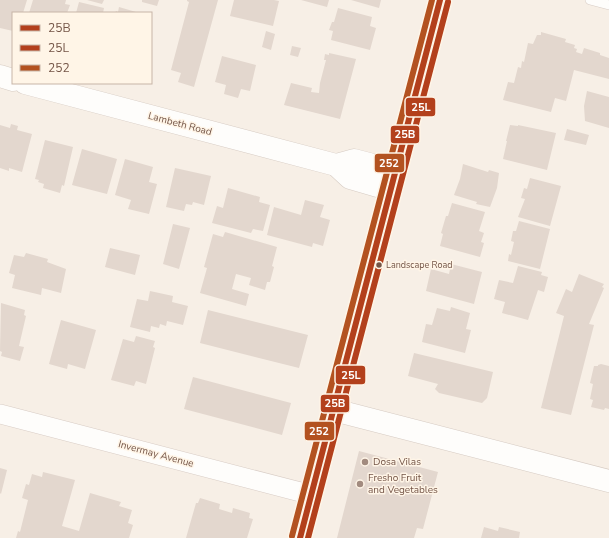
<svg xmlns="http://www.w3.org/2000/svg" width="609" height="538" viewBox="0 0 609 538" font-family="'Nunito Sans',sans-serif">
<style>
.building{fill:#e3d7ce}
.lines{fill:none;stroke-linecap:round;stroke-linejoin:round}
.lane-casing{stroke:#d8ccc5;stroke-width:10}
.street-casing{stroke:#d8ccc5;stroke-width:20}
.secondary-casing{stroke:#d6cbc3;stroke-width:23}
.primary-casing{stroke:#d5cac4;stroke-width:23}
.lane{stroke:#fefdfb;stroke-width:9}
.street{stroke:#fefdfb;stroke-width:19}
.secondary{stroke:#fefdfb;stroke-width:22}
.primary{stroke:#f2ece3;stroke-width:22}
.bus-1-casing{stroke:#fff5e7;stroke-width:9}
.bus-2-casing{stroke:#fff5e7;stroke-width:9}
.bus-3-casing{stroke:#fff5e7;stroke-width:9}
.bus-1{stroke:#b3401c;stroke-width:6}
.bus-2{stroke:#b3401c;stroke-width:6}
.bus-3{stroke:#b35220;stroke-width:6}
.bus-dot{fill:#745547;stroke:#fff5e7;stroke-width:1.5}
.poi-dot{fill:#a28b7f;stroke:#fff5e7;stroke-width:1.5}
.labels{text-anchor:middle;dominant-baseline:central;stroke-width:3;stroke-linejoin:round;paint-order:stroke}
.bus-label{font-size:9px;fill:#745547;stroke:#fff5e7;text-anchor:start}
.street-label{font-size:10px;fill:#745547;stroke:#fff5e7}
.poi-label{font-size:10px;fill:#745547;stroke:#fff5e7;text-anchor:start}
.line-badge{stroke:#fff5e7;stroke-width:1.5}
.badge-label{font-size:11px;text-anchor:middle;font-weight:bold;fill:#fff}
</style>
<rect width="100%" height="100%" fill="#f7efe6"/>
<path class="building" d="M0,0H27L23,13H13V31L0,28Z
M33,0H66L65,4L70,5L67,13H29Z
M87,0H104L102,4Z
M142,0H159L157,6L142,2Z
M187,0H218L194,87L178,82L181,73L171,70L189,2L187,1Z
M234,0H274L279,1L273,26L230,16Z
M301,0H329L327,7Z
M351,0H381L379,8Z
M79,2L104,8L103,13H76Z
M119,7L136,12L135,13H115L116,11L118,12Z
M338,8L372,17L370,26L376,28L370,50L331,40L333,31L329,30L332,22H334Z
M266,31L275,34L271,50L262,47Z
M541,32L566,39L565,42L575,45L574,48L577,49L576,52L582,54L584,48L600,53V55L609,58V79L574,70L566,101L555,98L551,112L503,100L508,82L514,83L518,67L521,68L522,61L524,62L528,43L533,44L537,35H541Z
M292,46L301,48L298,57L290,55Z
M329,53L356,59L340,119L284,105L291,83L312,88L311,92L319,93L320,83L326,60H324L325,54L329,55Z
M222,56L256,65L250,91L241,89L238,98L224,94L226,85L215,82Z
M587,91L609,97V128L585,121L584,106Z
M11,124L18,126L17,130L32,134L22,172L9,168V171L0,168V125L10,128Z
M510,125L518,126V125L556,133L547,170L503,159L507,141H506Z
M567,129L589,135L586,145L564,140Z
M45,140L73,147L64,186L62,185L60,193L43,188L44,184L38,182L39,180L35,179Z
M82,149L117,159L107,194L72,185Z
M125,159L153,167L149,182L157,184L149,214L128,209L131,200L115,195Z
M463,164L488,172L489,170L499,173L497,188L490,207L476,204L477,202L454,195L460,179Z
M175,168L211,176L204,205L193,202L192,205L186,204L184,211L166,207Z
M530,178L561,186L550,226L518,217L525,199L521,198L524,188L527,189Z
M228,188L260,197L259,202L270,205L263,231L253,229L251,233L212,223L217,206L223,208Z
M305,200L324,205L320,217L330,220L323,246L313,243L312,247L267,235L274,207L301,215Z
M452,203L485,212L479,231L484,233L481,242L484,243L480,257L440,246L443,234L441,233L446,216H448Z
M519,221L550,229L540,269L508,261L509,254L511,255L514,242L511,241L513,231H516Z
M173,224L190,228L179,269L163,264Z
M225,232L277,247L272,266L274,267L270,282H267L265,290L249,285L251,278L236,274L232,289L249,294L246,306L200,293L207,268L204,267L213,234L223,237Z
M110,248L140,255L135,275L105,267Z
M26,253L48,259L47,262L66,269L61,293L42,288L41,295L12,288L15,275L9,273L14,255L24,257Z
M451,264L482,272L474,304L426,291L431,269L449,274Z
M518,266L542,272L541,275L548,277L544,292L538,290L528,320L502,313L505,302L494,299L499,280L513,283Z
M579,274L604,284L602,287L604,288L589,324L594,325L571,415L541,408L564,316L556,313L566,289L572,292Z
M150,291L173,296L172,302L188,306L183,325L167,321L166,326L160,324L159,328L151,326L150,332L130,327L137,299L148,301Z
M1,303L25,310L24,315L26,316L19,346L24,347L20,361L1,356L2,352L0,351Z
M451,307L470,313L466,329L471,330L465,353L422,342L426,324L432,325L437,308L450,311Z
M208,310L308,335L299,368L200,343Z
M61,320L96,330L85,369L68,364L67,369L49,364Z
M136,336L155,341L153,347L155,348L146,384L136,381L134,386L111,380L123,339L134,342Z
M414,353L493,372L487,398L482,403L439,393L435,389L438,384L408,376Z
M601,364L609,366V409L605,408L604,410L591,407L593,400L590,399L593,384L590,383L594,366H598V365Z
M193,377L291,403L282,435L184,409Z
M359,451L438,472L423,529L417,528L414,538H337Z
M0,468L7,470L1,494L0,493Z
M43,472L75,480L62,526L79,531L90,493L121,502L119,506L132,510L128,523L133,525L129,538H16L18,531L20,532L28,500L22,498L26,484L29,485L32,474L42,477Z
M200,498L220,504L219,509L232,513L233,508L250,513L249,518L253,519L247,538H186L196,503H198Z
M484,527L498,531L499,527L520,532L519,538H481Z"/>
<g class="lines">
<defs>
<path id="lane" d="M590,0L609,5"/>
<path id="street" d="M0,414L312,495"/>
<path id="secondary" d="M0,76L13,80
M25,83L336,165L350,178L391,190
M336,165L354,160L396,171
M334,410L609,481"/>
<path id="primary" d="M300,538L440,0"/>
</defs>
<use href="#lane" class="lane-casing"/>
<use href="#street" class="street-casing"/>
<use href="#secondary" class="secondary-casing"/>
<use href="#primary" class="primary-casing"/>
<use href="#lane" class="lane"/>
<use href="#street" class="street"/>
<use href="#secondary" class="secondary"/>
<use href="#primary" class="primary"/>
<defs>
<path id="bus-1" d="M300,538L440,0"/>
<path id="bus-2" d="M308,538L448,2"/>
<path id="bus-3" d="M292,536L432,0"/>
</defs>
<use href="#bus-1" class="bus-1-casing"/>
<use href="#bus-2" class="bus-2-casing"/>
<use href="#bus-3" class="bus-3-casing"/>
<use href="#bus-1" class="bus-1"/>
<use href="#bus-2" class="bus-2"/>
<use href="#bus-3" class="bus-3"/>
</g>
<circle class="bus-dot" cx="379" cy="265" r="3.5"/>
<g class="poi-dot">
<circle cx="365" cy="462" r="4"/>
<circle cx="360" cy="484" r="4"/>
</g>
<g class="labels">
<g class="bus-label">
<text x="386" y="265">Landscape Road</text>
</g>
<g class="street-label">
<text transform="translate(180 124) rotate(15)">Lambeth Road</text>
<text transform="translate(156 454) rotate(15)">Invermay Avenue</text>
</g>
<g class="poi-label">
<text x="373" y="462">Dosa Vilas</text>
<text x="368" y="478">Fresho Fruit<tspan x="368" dy="12">and Vegetables</tspan></text>
</g>
</g>
<g class="line-badge">
<rect x="405" y="97" width="31" height="20" rx="4" fill="#b3401c"/>
<rect x="390" y="125" width="30" height="19" rx="4" fill="#b3401c"/>
<rect x="374" y="153" width="31" height="20" rx="4" fill="#b35220"/>
<rect x="335" y="365" width="31" height="20" rx="4" fill="#b3401c"/>
<rect x="320" y="394" width="30" height="19" rx="4" fill="#b3401c"/>
<rect x="304" y="421" width="31" height="20" rx="4" fill="#b35220"/>
</g>
<g class="badge-label">
<text x="421" y="111">25L</text>
<text x="405" y="138">25B</text>
<text x="389" y="167">252</text>
<text x="351" y="379">25L</text>
<text x="335" y="407">25B</text>
<text x="319" y="435">252</text>
</g>
<rect x="12" y="12" width="140" height="72" fill="#fff5e7" stroke="#c7b5a7"/>
<rect x="20" y="25" width="20" height="6" fill="#b3401c" stroke="#c7b5a7"/>
<text x="48" y="32" font-size="12" fill="#745547">25B</text>
<rect x="20" y="45" width="20" height="6" fill="#b3401c" stroke="#c7b5a7"/>
<text x="48" y="52" font-size="12" fill="#745547">25L</text>
<rect x="20" y="65" width="20" height="6" fill="#b35220" stroke="#c7b5a7"/>
<text x="48" y="72" font-size="12" fill="#745547">252</text>
</svg>
